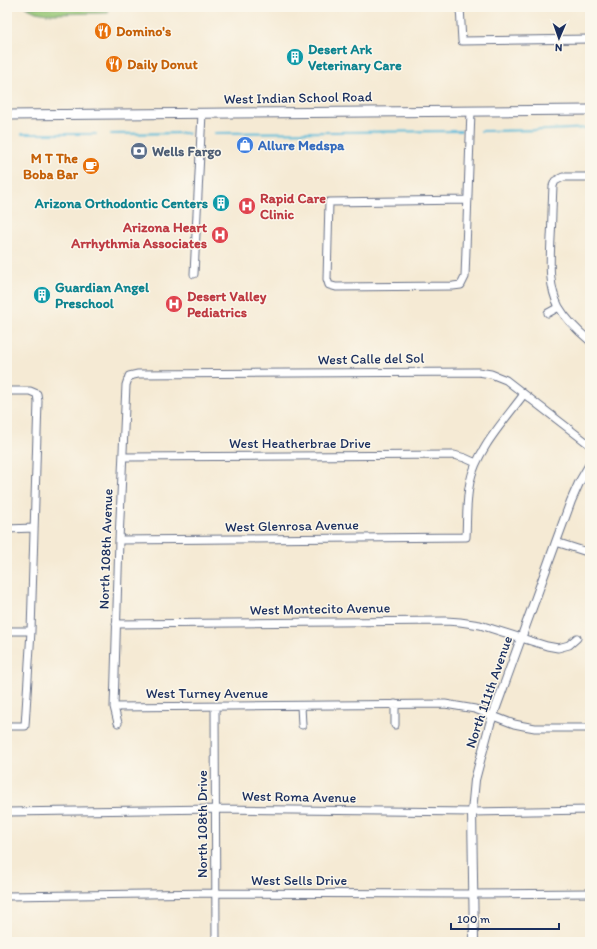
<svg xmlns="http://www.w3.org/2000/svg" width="597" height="949" viewBox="0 0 597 949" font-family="Itim,sans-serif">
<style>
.green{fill:#97c675;stroke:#597a6a}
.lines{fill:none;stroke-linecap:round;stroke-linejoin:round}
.stream{stroke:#5cbcdb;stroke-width:2}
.minor-casing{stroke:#677087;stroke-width:9}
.tertiary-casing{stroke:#677087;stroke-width:10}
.secondary-casing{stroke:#677087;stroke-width:11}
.minor{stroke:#fff;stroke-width:7}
.tertiary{stroke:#fff;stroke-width:8}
.secondary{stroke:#fff;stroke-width:9}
.labels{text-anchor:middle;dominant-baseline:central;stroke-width:3;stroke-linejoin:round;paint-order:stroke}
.food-label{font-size:14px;font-weight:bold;fill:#c56008;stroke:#fbf7ec;text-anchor:start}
.culture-label{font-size:14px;font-weight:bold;fill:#0d838f;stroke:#fbf7ec;text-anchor:start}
.street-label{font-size:14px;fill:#1b2f5e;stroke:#fbf7ec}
.shop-label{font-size:14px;font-weight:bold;fill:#366cbe;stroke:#fbf7ec;text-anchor:start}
.service-label{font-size:14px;font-weight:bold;fill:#4e5e75;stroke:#fbf7ec;text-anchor:start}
.health-label{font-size:14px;font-weight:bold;fill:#be3a42;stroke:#fbf7ec;text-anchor:start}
</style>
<rect width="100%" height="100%" fill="#fbf7ec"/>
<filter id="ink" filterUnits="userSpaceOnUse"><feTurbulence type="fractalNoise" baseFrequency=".025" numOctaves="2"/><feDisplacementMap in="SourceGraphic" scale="8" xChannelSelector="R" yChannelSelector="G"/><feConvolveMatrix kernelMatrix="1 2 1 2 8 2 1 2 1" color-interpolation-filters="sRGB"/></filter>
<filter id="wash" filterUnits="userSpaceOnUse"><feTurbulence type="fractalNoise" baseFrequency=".012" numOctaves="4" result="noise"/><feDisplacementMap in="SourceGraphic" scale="16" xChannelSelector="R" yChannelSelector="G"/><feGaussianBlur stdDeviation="0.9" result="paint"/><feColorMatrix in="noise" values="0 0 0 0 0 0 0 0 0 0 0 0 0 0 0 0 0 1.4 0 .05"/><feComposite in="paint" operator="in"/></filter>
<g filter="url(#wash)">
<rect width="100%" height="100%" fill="#f5ead4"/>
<path class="green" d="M25,7H108V13L47,14L36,12Z"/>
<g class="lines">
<path class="stream" d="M481,131L548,130L590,128
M215,133L461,131
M22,134H96
M111,134L188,133"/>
</g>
</g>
<g filter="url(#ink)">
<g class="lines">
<defs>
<path id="minor" d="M460,7L462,41L590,39
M590,177H563L555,181L553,186C552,204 552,221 551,238C550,261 548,286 559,307C567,321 578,331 590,341
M468,200L329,202L327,279L329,285L336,287L453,286L461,285L465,277L471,111
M194,274L202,113
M548,313L559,307
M7,391H30L37,394L38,401L31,631L25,726H7
M123,457L454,455L465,458L476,463
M7,529L34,528
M119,540L466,537C467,519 466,500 470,482C476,451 505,420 524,394
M556,542L590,553
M116,624L446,621L460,622L480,625L547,646L558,648L569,645L577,638
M7,631H31
M301,706L302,725
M114,707L445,704L475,709L514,724L524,726L535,728H590
M215,707L216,942
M118,723L114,707L119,540L126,385L129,376L138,374L478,372L491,374L506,380L590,445
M395,725V704
M7,812L215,809L472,812L590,810
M7,896L216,893L473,894L590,893"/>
<path id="tertiary" d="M474,942L472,812L475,780L480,761L490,724L556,542L571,501L579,483L590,464"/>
<path id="secondary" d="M7,115L590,110"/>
</defs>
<use href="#minor" class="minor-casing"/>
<use href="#tertiary" class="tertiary-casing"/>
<use href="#secondary" class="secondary-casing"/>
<use href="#minor" class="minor"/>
<use href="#tertiary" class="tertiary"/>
<use href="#secondary" class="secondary"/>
</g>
</g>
<defs>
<symbol id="restaurant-disc" viewBox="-11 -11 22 22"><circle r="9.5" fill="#e8710a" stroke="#fbf7ec"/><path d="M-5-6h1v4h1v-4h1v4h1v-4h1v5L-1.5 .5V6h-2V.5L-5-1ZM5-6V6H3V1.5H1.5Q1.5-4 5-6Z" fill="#fff"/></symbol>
<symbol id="building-disc" viewBox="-11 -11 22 22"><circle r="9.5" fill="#0f9aa8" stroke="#fbf7ec"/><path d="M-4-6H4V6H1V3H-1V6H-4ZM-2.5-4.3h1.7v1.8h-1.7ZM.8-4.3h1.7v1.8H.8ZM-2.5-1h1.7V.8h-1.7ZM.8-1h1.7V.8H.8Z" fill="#fff"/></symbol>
<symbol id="shop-disc" viewBox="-11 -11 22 22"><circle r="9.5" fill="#3f7fe0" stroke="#fbf7ec"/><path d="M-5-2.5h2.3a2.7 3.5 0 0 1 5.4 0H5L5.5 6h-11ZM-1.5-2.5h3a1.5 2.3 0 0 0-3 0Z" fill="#fff"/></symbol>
<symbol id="bank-disc" viewBox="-11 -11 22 22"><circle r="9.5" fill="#5c6f8a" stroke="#fbf7ec"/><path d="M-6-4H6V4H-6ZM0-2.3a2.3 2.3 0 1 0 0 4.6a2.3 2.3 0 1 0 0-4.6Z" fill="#fff"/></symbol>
<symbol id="cafe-disc" viewBox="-11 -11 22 22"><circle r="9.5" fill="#e8710a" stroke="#fbf7ec"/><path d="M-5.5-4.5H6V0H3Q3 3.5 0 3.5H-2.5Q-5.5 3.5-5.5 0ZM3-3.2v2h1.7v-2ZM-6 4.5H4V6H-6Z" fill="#fff"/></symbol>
<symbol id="hospital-disc" viewBox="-11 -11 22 22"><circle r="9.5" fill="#e0444e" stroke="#fbf7ec"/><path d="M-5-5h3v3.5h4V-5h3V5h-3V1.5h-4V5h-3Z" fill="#fff"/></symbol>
</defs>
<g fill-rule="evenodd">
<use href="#restaurant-disc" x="93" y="21" width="20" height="20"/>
<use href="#building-disc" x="285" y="47" width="20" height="20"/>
<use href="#restaurant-disc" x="104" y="54" width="20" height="20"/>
<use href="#shop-disc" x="235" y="135" width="20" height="20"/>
<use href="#bank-disc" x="129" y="141" width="20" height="20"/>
<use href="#cafe-disc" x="81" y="156" width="20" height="20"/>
<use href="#building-disc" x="211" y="193" width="20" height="20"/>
<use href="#hospital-disc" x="237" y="196" width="20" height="20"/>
<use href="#hospital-disc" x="210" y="225" width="20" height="20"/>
<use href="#building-disc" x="32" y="285" width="20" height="20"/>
<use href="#hospital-disc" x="164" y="294" width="20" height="20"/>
</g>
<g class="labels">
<g class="food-label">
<text x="116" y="31">Domino's</text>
<text x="127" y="64">Daily Donut</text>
<text x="78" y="158" text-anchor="end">M T The<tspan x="78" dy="16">Boba Bar</tspan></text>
</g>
<g class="culture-label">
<text x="308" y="49">Desert Ark<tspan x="308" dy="16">Veterinary Care</tspan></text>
<text x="208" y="203" text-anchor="end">Arizona Orthodontic Centers</text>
<text x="55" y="287">Guardian Angel<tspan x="55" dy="16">Preschool</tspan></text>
</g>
<g class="street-label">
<text transform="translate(298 98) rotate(-1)">West Indian School Road</text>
<text transform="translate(371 359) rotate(-1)">West Calle del Sol</text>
<text x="300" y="443">West Heatherbrae Drive</text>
<text transform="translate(292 526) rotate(-1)">West Glenrosa Avenue</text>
<text transform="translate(106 549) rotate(-88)">North 108th Avenue</text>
<text transform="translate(320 609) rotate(-1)">West Montecito Avenue</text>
<text transform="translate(489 692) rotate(-71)">North 111th Avenue</text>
<text x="207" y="693">West Turney Avenue</text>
<text transform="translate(299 797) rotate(1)">West Roma Avenue</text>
<text transform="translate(202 824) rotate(-90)">North 108th Drive</text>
<text x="299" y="880">West Sells Drive</text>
</g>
<g class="shop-label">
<text x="258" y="145">Allure Medspa</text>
</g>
<g class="service-label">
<text x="152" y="151">Wells Fargo</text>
</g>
<g class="health-label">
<text x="260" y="198">Rapid Care<tspan x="260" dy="16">Clinic</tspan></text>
<text x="207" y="227" text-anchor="end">Arizona Heart<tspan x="207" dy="16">Arrhythmia Associates</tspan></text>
<text x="187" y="296">Desert Valley<tspan x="187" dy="16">Pediatrics</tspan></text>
</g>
</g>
<rect width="597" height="949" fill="none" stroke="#fbf7ec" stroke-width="24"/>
<g transform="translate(559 38) rotate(182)" stroke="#fbf7ec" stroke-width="3" paint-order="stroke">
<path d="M0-3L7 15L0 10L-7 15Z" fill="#1b2f5e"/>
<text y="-6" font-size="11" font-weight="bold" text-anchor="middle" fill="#1b2f5e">N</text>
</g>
<path d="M451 923v6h108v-6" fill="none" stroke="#1b2f5e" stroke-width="2"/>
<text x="457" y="923" font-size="12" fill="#1b2f5e" stroke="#fbf7ec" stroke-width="3" paint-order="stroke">100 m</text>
</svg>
